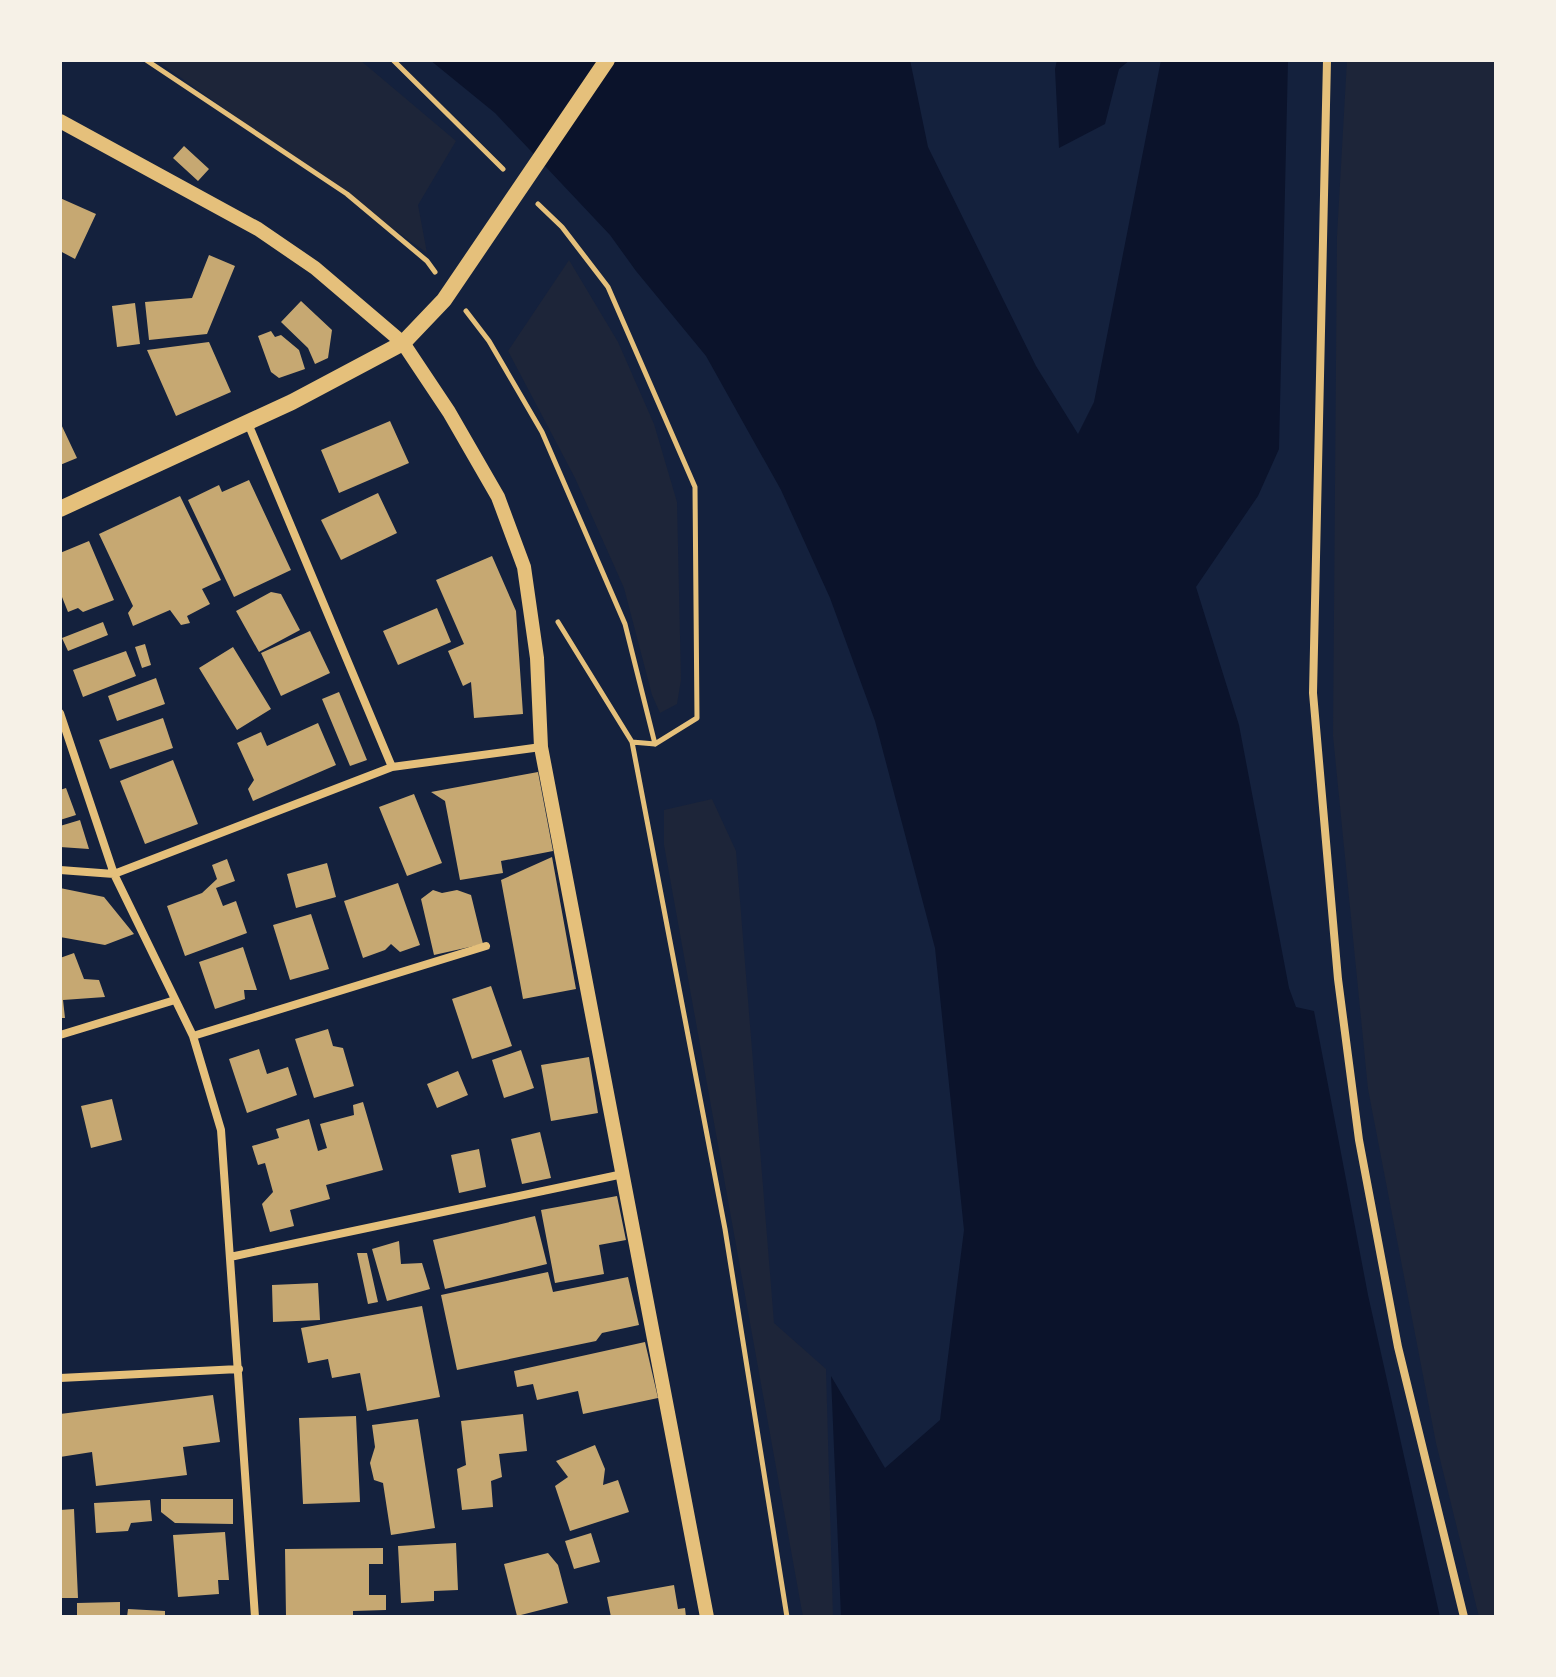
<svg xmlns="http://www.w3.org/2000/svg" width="1556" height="1677" viewBox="0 0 1556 1677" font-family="Mulish,sans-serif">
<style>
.green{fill:#1d2539}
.water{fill:#0b132b}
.building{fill:#c6a872}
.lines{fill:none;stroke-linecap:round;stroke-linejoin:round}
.path{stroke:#e5c07b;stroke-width:5}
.minor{stroke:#e5c07b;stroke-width:8}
.tertiary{stroke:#e5c07b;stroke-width:14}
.secondary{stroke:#e5c07b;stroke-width:16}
</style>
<rect width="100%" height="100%" fill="#14213d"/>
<path class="green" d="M156,60H360L456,141L418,205L427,253Z
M1347,60H1496V1617H1479L1436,1443L1368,1089L1333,736L1337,236Z
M569,260L618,342L654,424L677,502L681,680L677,704L660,713L652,695L624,588L575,478L508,351Z
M712,799L736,851L774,1323L826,1369L833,1617H803L664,845V810Z"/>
<path class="water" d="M430,60H910L928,147L1036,366L1078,434L1094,402L1161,60H1288L1279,449L1258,496L1196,587L1239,725L1289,988L1296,1007L1314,1011L1368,1295L1440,1617H841L831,1376L885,1468L940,1420L964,1230L935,948L875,721L830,598L781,490L706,356L636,271L610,235L495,113Z
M1057,60H1130L1119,69L1105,124L1059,148L1055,69Z"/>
<path class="building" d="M184,146L209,169L198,181L173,158Z
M60,198L96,214L75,259L60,251Z
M209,255L235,266L207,334L149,340L145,302L192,298Z
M301,301L332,330L328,358L315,364L308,348L281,322Z
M135,303L140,344L117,347L112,306Z
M271,331L275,337L281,335L299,350L305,369L279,378L271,372L258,336Z
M209,342L231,392L176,416L147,350Z
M390,421L409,463L339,493L321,450Z
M60,422L77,458L60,465Z
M249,480L291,570L234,597L188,500L219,485L222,492Z
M378,493L397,533L341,560L321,520Z
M180,496L221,580L202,589L210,604L187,616L190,623L181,625L170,610L133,626L128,613L133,606L99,534Z
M89,541L114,600L83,612L78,608L68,612L60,592V553Z
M492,556L516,611L523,714L474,718L471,682L463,686L448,651L464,644L436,580Z
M271,592L281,594L300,630L259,652L236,611Z
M437,608L451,642L398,665L383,631Z
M103,622L108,635L68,651L62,638Z
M310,631L330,673L281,696L261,653Z
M145,644L151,665L142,668L135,647Z
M233,647L271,709L237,730L199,668Z
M126,651L136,676L83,697L73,670Z
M156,678L165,704L117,721L108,696Z
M339,692L367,760L350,766L322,699Z
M163,718L173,748L110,769L99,740Z
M318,723L336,765L253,801L248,789L254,780L237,743L261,732L267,746Z
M173,760L198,824L145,844L120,781Z
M538,772L553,851L501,861L503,873L460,880L445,801L431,792Z
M66,788L76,815L60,820V790Z
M414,794L442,863L407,876L379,807Z
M80,820L89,849L60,847V826Z
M552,857L576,989L523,999L501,880Z
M227,859L235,881L216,888L223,906L236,901L247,933L185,956L167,906L202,893L217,879L212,865Z
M327,863L336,897L296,908L287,874Z
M398,883L420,945L400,952L391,944L385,950L363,958L344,901Z
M60,888L104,897L134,934L105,945L60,937Z
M433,890L442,893L457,890L471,895L483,944L434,955L421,899Z
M311,914L329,969L290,980L273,925Z
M243,947L257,990H244L245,999L215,1009L199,962Z
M74,953L84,979L99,980L105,997L63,1000L65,1018H60V958Z
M491,986L512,1046L472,1059L452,999Z
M328,1029L333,1046L343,1048L354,1086L314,1098L295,1039Z
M259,1049L267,1074L288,1067L297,1095L247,1113L229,1059Z
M521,1050L534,1088L504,1098L492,1060Z
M589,1057L598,1113L551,1121L541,1065Z
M458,1071L468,1095L437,1108L427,1084Z
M112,1099L122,1140L91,1148L81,1106Z
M363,1102L383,1170L326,1185L330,1199L290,1210L294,1226L270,1232L262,1204L273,1192L265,1163L258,1165L252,1146L279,1138L276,1129L309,1119L318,1151L327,1148L320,1124L354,1115L353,1105Z
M540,1132L551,1178L522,1184L511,1139Z
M479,1149L486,1187L459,1193L451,1155Z
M617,1196L626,1240L599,1245L604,1274L555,1283L541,1210Z
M535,1216L547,1264L445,1289L433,1240Z
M399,1241L401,1264L422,1263L430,1289L387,1301L372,1249Z
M357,1253H367L378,1302L368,1304Z
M548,1272L553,1292L628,1277L639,1325L602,1333L596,1341L457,1370L441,1295Z
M318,1283L320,1320L273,1322L272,1285Z
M422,1306L440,1397L367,1411L360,1373L332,1378L328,1359L308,1363L301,1328Z
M645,1342L658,1398L583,1414L578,1391L537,1400L533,1384L517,1387L514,1371Z
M213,1395L220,1442L183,1447L187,1475L96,1486L92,1452L60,1457V1414Z
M523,1414L527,1451L499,1454L502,1477L491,1481L493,1507L462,1510L457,1469L466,1465L461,1421Z
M356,1416L360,1502L303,1504L299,1418Z
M418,1419L435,1528L391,1535L383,1483L374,1480L370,1463L375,1447L372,1425Z
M595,1445L605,1469L603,1485L618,1480L629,1512L570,1531L555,1486L568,1477L556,1461Z
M161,1499H233V1524L175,1523L161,1512Z
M150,1500L152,1521L131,1523L128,1531L96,1533L94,1503Z
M74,1509L78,1598H60V1510Z
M225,1532L229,1580H218L219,1594L178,1597L173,1535Z
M591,1533L600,1562L574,1569L565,1541Z
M456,1543L458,1590L434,1591V1601L401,1603L398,1546Z
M383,1548V1564H369V1595H386V1610L353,1611V1617H286L285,1549Z
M548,1553L558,1565L568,1603L517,1616L504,1564Z
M674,1585L678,1609L685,1608L686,1617H611L607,1597Z
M120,1602V1617H77V1603Z
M128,1609L165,1611V1617H127Z"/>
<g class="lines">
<path class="path" d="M146,60L347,194L427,261L435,272
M393,60L503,169
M538,204L562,227L608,287L695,487L697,718L655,744
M466,311L489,341L542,432L625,624L655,744L632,742
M558,622L632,742L725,1229L787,1617"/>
<path class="minor" d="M1327,60L1313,693L1338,979L1359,1140L1398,1347L1464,1617
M247,421L392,767
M60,713L114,874L193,1036L221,1130L255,1617
M60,870L114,874L392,767L541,747
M60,1035L175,1000
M193,1036L486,946
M230,1257L623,1174
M60,1378L239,1369"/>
<path class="tertiary" d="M60,121L258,229L315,268L403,343L449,412L498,497L524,567L537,658L541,747L707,1617"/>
<path class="secondary" d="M60,509L292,402L403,343L444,300L607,60"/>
</g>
<rect width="1556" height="1677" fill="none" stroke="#f6f1e7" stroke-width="124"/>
</svg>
